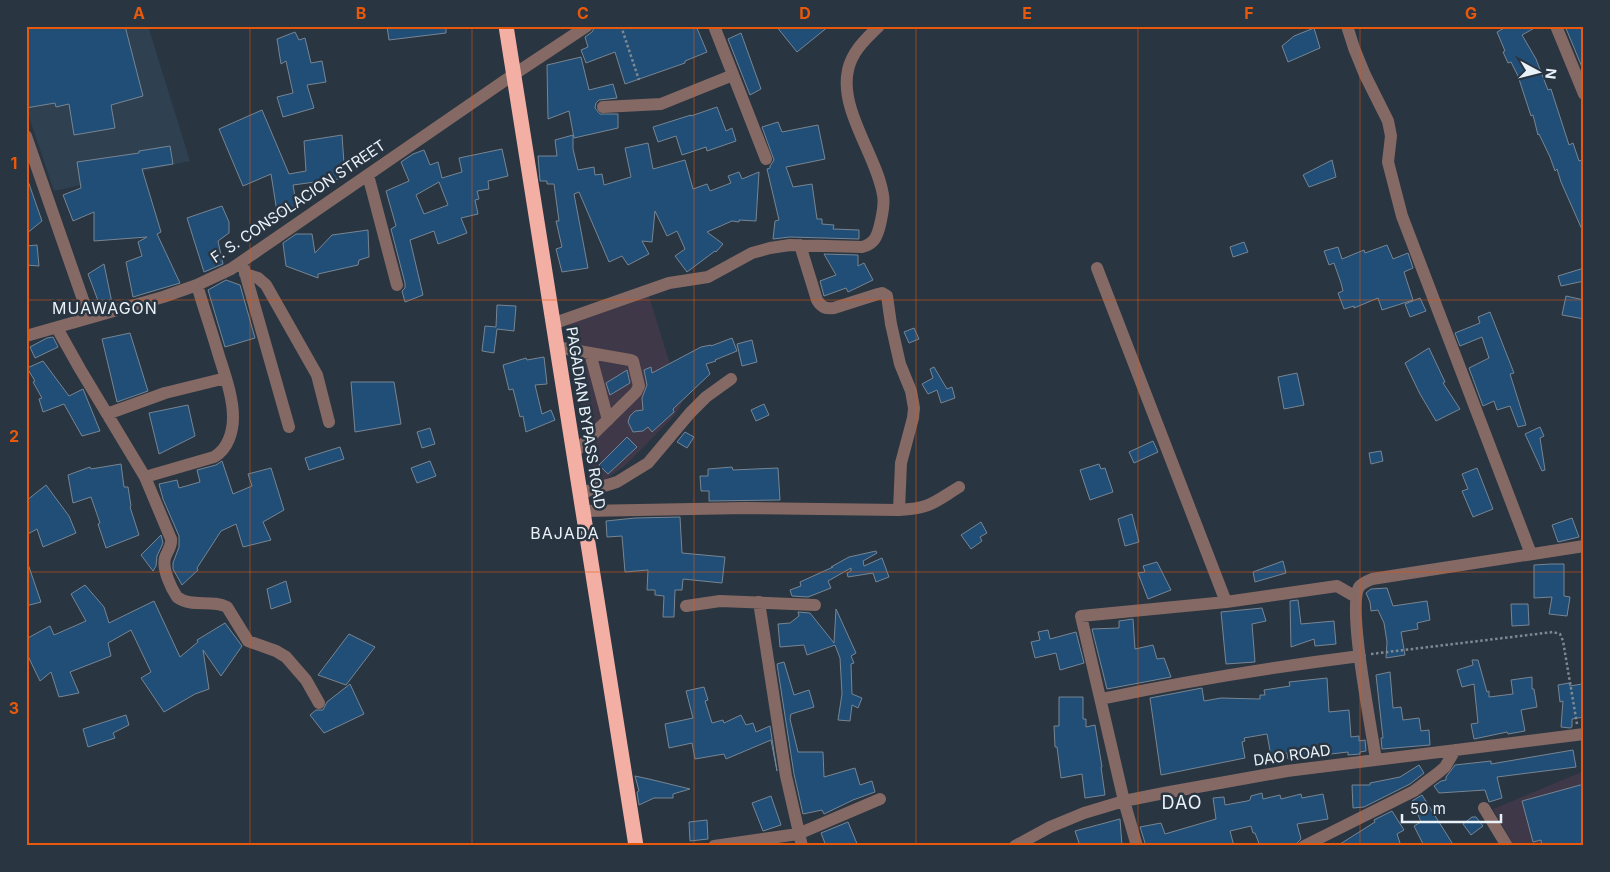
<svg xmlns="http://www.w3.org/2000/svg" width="1610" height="872" viewBox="0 0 1610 872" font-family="Inter,sans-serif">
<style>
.commercial{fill:#3e3849}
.built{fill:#2f4050}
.building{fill:#214e76;stroke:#778593;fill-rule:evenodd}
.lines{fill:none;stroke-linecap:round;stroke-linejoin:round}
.path{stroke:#7e8992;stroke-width:2.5;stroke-dasharray:2.5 2.5;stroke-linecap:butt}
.minor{stroke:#856964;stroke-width:12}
.highway{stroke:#f4afa4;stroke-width:15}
.grid{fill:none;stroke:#e8590c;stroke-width:1;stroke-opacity:0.55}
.labels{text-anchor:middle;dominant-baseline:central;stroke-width:5;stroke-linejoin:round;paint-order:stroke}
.street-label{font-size:15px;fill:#eaf2f9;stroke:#293541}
.neighbourhood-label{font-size:16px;letter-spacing:1px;fill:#eaf2f9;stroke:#293541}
.quarter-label{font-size:18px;letter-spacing:1px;fill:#eaf2f9;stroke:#293541}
.neatline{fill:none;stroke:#e8590c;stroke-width:2}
.grid-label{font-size:16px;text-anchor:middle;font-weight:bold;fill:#e8590c}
</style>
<rect width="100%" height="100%" fill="#293541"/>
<path class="commercial" d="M649,296L682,403L675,415L626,465L594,487L568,323Z
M1584,771V846H1514L1493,809Z"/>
<path class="built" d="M26,26H148L190,161L54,191L26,108Z"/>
<path class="building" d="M26,26H125L143,96L111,105L115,128L74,135L69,104L56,107L55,103L26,108Z
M387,26H446V33L389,40Z
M595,26H696L707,52L685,61V63L625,84L615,52L586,63L581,50L588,47L585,37L592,32Z
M776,26H829L797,52Z
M1508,26H1538L1522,35L1536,59L1548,90L1551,89L1569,145L1573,143L1579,161L1582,160L1584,167V234L1561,182L1557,169L1555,171L1550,157L1539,134L1538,135L1533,115L1531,116L1518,76L1511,62L1508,63L1503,52L1505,51L1497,32Z
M1565,26H1584V72Z
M1314,28L1320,48L1288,62L1282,46L1294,36Z
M295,32L299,40L305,38L311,63L322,61L326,82L307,85L314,108L283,117L277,97L293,93L286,61L281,64L277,39Z
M741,33L761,89L750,95L728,39Z
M581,57L589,90L613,84L617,98L599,100L596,103L595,108L600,114H618V128L574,138L569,111L548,119L547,65Z
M717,107L726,131L732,128L736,141L707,151L706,147L682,155L676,136L658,142L653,127L691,115V116Z
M262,110L289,174L306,171L304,141L342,135L345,178L293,185L297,208L277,212L271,174L243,186L219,129Z
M778,122L782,132L818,125L825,159L786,167L793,187L812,184L817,219H822V224L834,225L833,229L859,230V239L790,237L773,239L775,221L779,220L767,169L770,168V166L774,160L762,127Z
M573,135V149L578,170L594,167L595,175L602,174L604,185L631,177L625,148L648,143L653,169L685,160L693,189L707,184L710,191L731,183L728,176L739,172L742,179L759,172L756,221L739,220V222L732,221L707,232L723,244L716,252L715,251L687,272L675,256L685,249L677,231L667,236L655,211L652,242L642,241L649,254L628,265L622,256L609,262L579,192L574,194L588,268L562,272L556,249L562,247L556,221H559L554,184H547V181H540L538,156H557L555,140Z
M170,146L173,164L142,169L161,232L157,234L180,283L133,297L126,262L142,256L138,242L147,237L94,241V212L73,221L63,195L81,188L77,162L139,153V151Z
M502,149L508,176L488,181L489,189L477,191L479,199L475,200L478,214L461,218L467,233L438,244L434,231L410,240L423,295L405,302L402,291L405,288V283L391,229L396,226L386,191L409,181L401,162L413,154L424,150L430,165L438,162L442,178L462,172L459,158ZM439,182L448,205L424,214L416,195Z
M1332,160L1336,177L1309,187L1303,175Z
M28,181L42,221L26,234V182Z
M222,206L229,222V233L218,241L223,264L204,272L187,218Z
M368,230L369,257L359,260L358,265L318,274V278L286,266L283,243L296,234H312L315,253L332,235Z
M1244,242L1248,252L1233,257L1230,247Z
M37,245L39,266L26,265V246Z
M1387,245L1393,259L1408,253L1413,268L1404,272L1413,300L1382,310L1378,298L1354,308V306L1344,309L1338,293L1343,291L1341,283L1334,263L1329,265L1324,251L1338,247L1342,259L1364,250L1365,253Z
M824,254L858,255V266L864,263L873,280L848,292L846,288L824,296L820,281L836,275Z
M104,264L112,303L100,306L88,274Z
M1584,268V281L1561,286L1558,276Z
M226,280L240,285L255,338L225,347L208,290Z
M1566,296L1584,300V319L1562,315Z
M1420,298L1426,311L1410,317L1405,304Z
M497,305L516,306L514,331L497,329L494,353L482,351L485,326L496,327Z
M1490,312L1514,373L1510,374L1526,425L1518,427L1510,406L1497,410L1494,401L1483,406L1469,368L1489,358L1482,337L1460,346L1455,333L1480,323L1478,317Z
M914,328L919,339L909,343L904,332Z
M130,333L148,391L117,402L102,339Z
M53,337L58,347L35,358L30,347L47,338Z
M732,338L737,351L715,360L716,361L706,364L710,374L673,409L674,412L652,432L648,427L643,431L633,432L628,422L630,416L635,411L643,410L642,398L647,385L644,370L651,367L652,373L701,347L711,345V346Z
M752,340L757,362L742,366L737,344Z
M1429,348L1445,382L1443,383L1460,409L1436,421L1420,394L1405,363Z
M544,357L547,384L535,385L542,414L551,410L555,420L526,432L523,416L520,417L513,389L509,390L503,365L526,358L527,360Z
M43,361L69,396L83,389L100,431L82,436L64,404L43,412L39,399L42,398L33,382L35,381L27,368Z
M934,367L947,389L952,387L955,398L941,403L937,390L928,394L922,384L933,378L930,369Z
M627,370L630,383L610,395L606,383Z
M1297,373L1304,405L1284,409L1278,377Z
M351,382H394L401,424L355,432Z
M764,404L769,415L756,421L751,410Z
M188,405L195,436L159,454L149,413Z
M1540,427L1544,436L1540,438L1545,470L1542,471L1525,434Z
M430,428L435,444L422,448L417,432Z
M685,432L694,437L687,448L677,442Z
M627,437L637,447L608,474L599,465Z
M1153,441L1158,452L1134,463L1129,452Z
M340,447L344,459L309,470L305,458Z
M1381,451L1383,461L1371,464L1369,453Z
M222,461L233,494L252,486L248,474L271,468L284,510L263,522L271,540L243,547L236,524L221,531L197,568L198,570L182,585L173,569V563L179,547V536L163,499L159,484L177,480L179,488L200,482L197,470L216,465Z
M430,461L436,476L417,483L411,468Z
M121,464L124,487H128L131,506L130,507L139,535L106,548L98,524L100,523L91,497L73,503L68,475L90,467L91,469Z
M1099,464L1101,469L1105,468L1113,492L1090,500L1080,470Z
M732,467L733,470L778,468L780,500L709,501V491H701L700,476H708V469Z
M1477,468L1493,509L1473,517L1462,491L1468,489L1462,474Z
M46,485L69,516L76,533L43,547L37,529L26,535V501Z
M1132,514L1139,542L1125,546L1118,519Z
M680,517L682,553L725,557L722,583L683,579L682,590H675L674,617H663L664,596L655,595V590H647L648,570L625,572L622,536L607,537L606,521L635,518Z
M1572,518L1579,537L1558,542L1552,525Z
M981,522L987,533L980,537L982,541L971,549L961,535Z
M161,535L163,543L157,556L156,566L153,571L141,555Z
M876,551L877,553L863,561L864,566L882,558L889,577L876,582L873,573L848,577L847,573L851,571V568L828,581L831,588L808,597L792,596L790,590L801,586L800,582L833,567H831L849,557Z
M1283,561L1286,573L1255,582L1253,572Z
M1157,562L1171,590L1148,599L1138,573L1145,572L1143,566Z
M26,564H28L41,602L26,606Z
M1551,564H1564V596L1570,597L1567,616L1549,614L1552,597L1534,598V565Z
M286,581L291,602L271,609L267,589Z
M85,585L104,607L109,623L154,601L180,657L198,642L197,640L225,623L242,646L221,676L203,650L209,689L195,694L164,712L141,678L151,672L131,630L108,643L111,656L70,672L79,693L59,697L51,672L40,681L26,652V639L50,626L54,635L86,621L71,594Z
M1387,588L1393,606L1427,601L1430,620L1417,623L1418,629L1401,632L1405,655L1386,658L1387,642L1384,623L1378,610L1371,611L1370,602L1366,593L1371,589Z
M1298,600L1301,624L1334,621L1336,644L1315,646L1314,639L1291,647L1290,601Z
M1511,604H1528L1529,625L1512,626Z
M1262,608L1266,621L1252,624L1255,662L1226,664L1221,612Z
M836,609L856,653L851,656L854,663L851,664L852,694L862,698L858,708L852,705L850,721L838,720L842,694L840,658L835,645L807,655L804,645L780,647L778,624L790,623L799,616L798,612L810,613L834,643Z
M1133,619L1135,649L1153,645L1157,659L1164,658L1171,677L1107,689L1092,629L1119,628V621Z
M1048,630L1050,639L1076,632L1084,663L1060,670L1056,653L1035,658L1031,642L1040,640L1038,632Z
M349,634L375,647L346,685L318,675Z
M1472,660H1478L1487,692L1489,691V697L1513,694L1511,680L1532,677V689H1534L1537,707L1521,710L1525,731L1508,734L1507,732L1474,739L1471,724L1478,723L1474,684L1462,687L1457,670L1473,665Z
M784,662L794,695L809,690L814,707L791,714L790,719L798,752H823L824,777L855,768L860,785L872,781L875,792L853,800L824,814L822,810L803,814L794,774L777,664Z
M1390,672L1393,708L1401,707L1403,720L1419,718L1421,731L1429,730L1430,745L1382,749L1381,738H1383L1376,675Z
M1327,678L1329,712L1349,710L1351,737L1359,736V741L1365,740L1366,751L1360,752V754L1348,755V752L1288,759L1287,753L1271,756L1267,734L1244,738L1245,741L1242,742L1245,758L1161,775L1150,698L1202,688L1204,701L1221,698L1260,699V695H1265L1264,690L1290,686L1289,682Z
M1569,683L1570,686L1582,684L1584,698V717L1572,719V727L1570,728L1561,727L1563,701L1560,702L1558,685Z
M350,684L364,714L324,733L310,715L316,710H323L327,702Z
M704,687L708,700L705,701L712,723L723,720L724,723L741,715L746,725L753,723L756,732L770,726L777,771L771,740L726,759L724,754L695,759L692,743L669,748L665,724L693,718L686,691Z
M1059,697H1083V719H1086V727L1095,725L1102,767H1101L1105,795L1085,798L1082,774L1061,778L1057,747H1055L1054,726H1059Z
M126,715L129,725L113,733L115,738L88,747L83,729Z
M1573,750L1576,767L1497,777L1502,798L1489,802L1485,790L1439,793L1434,786L1441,781L1446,780V777L1455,765L1491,761V764Z
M1419,765L1424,773L1410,784L1364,807L1353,808L1352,785H1370V783L1400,777Z
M635,776L649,779L690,789L673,794V798H654L639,805L637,792L639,791Z
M1584,784V846H1542L1541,840L1533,842L1522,801Z
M1262,793L1263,799L1280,795L1281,799L1301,794L1302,798L1323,794L1328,819L1297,824L1301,839L1296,844L1291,846H1260L1255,833H1253L1251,826L1230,831L1234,846H1146L1140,827L1161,823L1165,834L1216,819L1213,798L1224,797L1225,805L1247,801L1250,800L1251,796Z
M1422,795L1454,846H1424L1414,826L1421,822L1412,801Z
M771,796L781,825L763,831L752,803Z
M1392,811L1404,830L1397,834L1401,846H1337L1375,822L1374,820Z
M1472,817H1476L1483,826L1471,835L1463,824Z
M1120,819L1122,846H1080L1075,831Z
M707,820L708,839L690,841L689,822Z
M848,822L858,846H826L821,833Z"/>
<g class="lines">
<path class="path" d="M621,26L639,80
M1371,654L1553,632L1560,634L1563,641L1577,724"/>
<path class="minor" d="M714,26L766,159
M1347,26L1354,48L1365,75L1388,121L1391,136L1388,162L1402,216L1531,554
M1556,26L1584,94
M603,107L661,104L733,75
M26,136L89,317
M368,175L397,285
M800,245L817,300C822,308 826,309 834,308L878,294L882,293L887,296L891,324L900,364L911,391L914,408L913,418L901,463L899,510
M1097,268L1226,602
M244,269L289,427
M245,274L258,278L266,285L317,375L329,422
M552,324L669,283L708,277L752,253L770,248L790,245L862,247C874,244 877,237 880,225C882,215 885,205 883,195C877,156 839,110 848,70C852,51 866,39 879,26
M57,328L80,369L145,477L171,539C172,547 167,551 165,558C162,569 171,588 177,597C191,608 212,599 227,607L248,641L276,651L286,657L306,680L319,703
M26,336L163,297L197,285L231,269L513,75L587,26
M556,347L630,360L633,361L639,386L636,392L574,453
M590,353L608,420
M107,414L165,393L226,378
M145,477L214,457C228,449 233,432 233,417C233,397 225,375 219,356C212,332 204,309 197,285
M581,493L617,482L648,463L690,413L706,397L731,379
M584,511L746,508L899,510C931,508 933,503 959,487
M759,602L786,776L802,846
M686,606L720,601L815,605
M1101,699C1187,681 1273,667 1360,656
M1376,760C1372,731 1347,607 1359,587C1362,583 1367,581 1372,579L1584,546
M1484,808L1507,846
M714,846L798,834L880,799
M1015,846L1050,827L1084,813L1124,801L1164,793L1287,771L1584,734
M1137,846L1124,801L1081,616L1226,602L1337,586L1356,597
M1304,846L1414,791L1438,773L1445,767L1455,750"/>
<path class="highway" d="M506,26L636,846"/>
</g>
<path class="grid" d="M250,26V846M472,26V846M694,26V846M916,26V846M1138,26V846M1360,26V846M26,300H1584M26,572H1584"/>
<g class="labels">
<g class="street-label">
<text transform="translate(298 201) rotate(-34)">F. S. CONSOLACION STREET</text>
<text transform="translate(586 418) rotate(81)">PAGADIAN BYPASS ROAD</text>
<text transform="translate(1292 755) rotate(-8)">DAO ROAD</text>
</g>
<g class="neighbourhood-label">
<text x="105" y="308">MUAWAGON</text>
<text x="565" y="533">BAJADA</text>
</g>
<g class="quarter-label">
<text x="1182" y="802">DAO</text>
</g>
</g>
<rect width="1610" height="872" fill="none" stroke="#293541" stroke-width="55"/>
<g transform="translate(1538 72) rotate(97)" stroke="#293541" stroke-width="4" paint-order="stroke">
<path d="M0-4L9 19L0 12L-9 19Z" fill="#eaf2f9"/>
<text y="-8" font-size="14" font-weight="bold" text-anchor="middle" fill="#eaf2f9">N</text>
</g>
<path d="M1402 814v8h99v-8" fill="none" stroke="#eaf2f9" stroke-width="2.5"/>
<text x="1410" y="814" font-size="15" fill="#eaf2f9" stroke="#293541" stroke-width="4" paint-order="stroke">50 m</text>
<rect x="28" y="28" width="1554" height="816" class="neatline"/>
<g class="grid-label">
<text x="139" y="19">A</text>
<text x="361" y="19">B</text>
<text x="583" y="19">C</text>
<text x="805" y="19">D</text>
<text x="1027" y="19">E</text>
<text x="1249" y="19">F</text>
<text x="1471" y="19">G</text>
<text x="14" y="169">1</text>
<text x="14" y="442">2</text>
<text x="14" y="714">3</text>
</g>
</svg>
